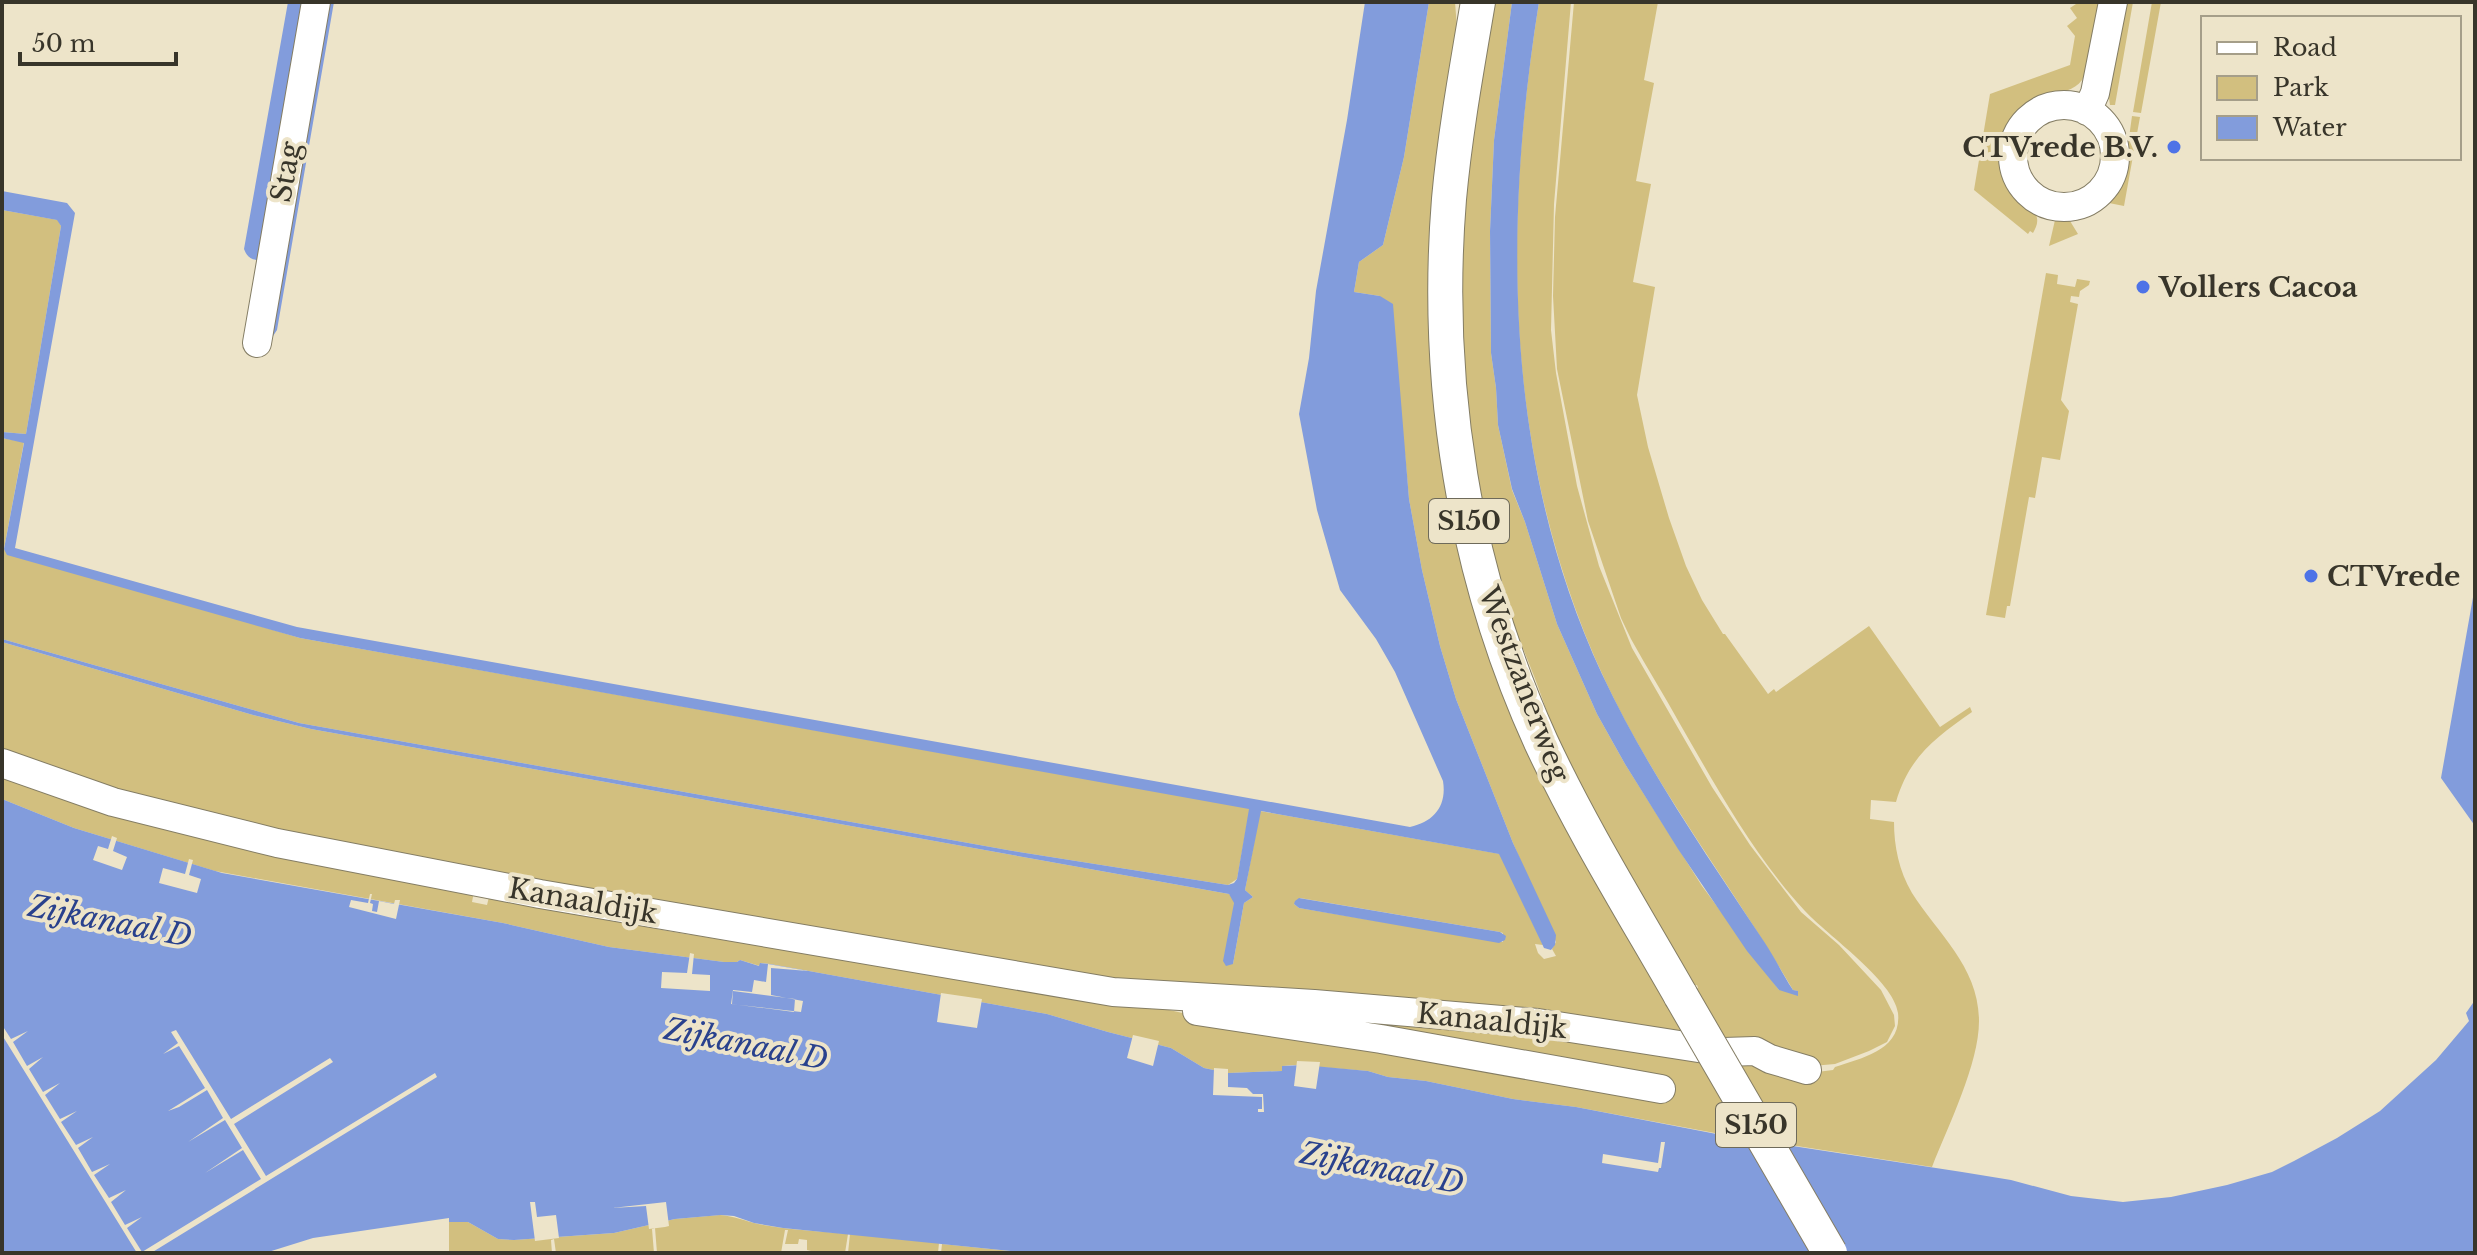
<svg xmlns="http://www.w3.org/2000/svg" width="2477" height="1255" viewBox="0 0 2477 1255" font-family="'Libre Baskerville',serif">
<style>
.green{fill:#d2bf7f;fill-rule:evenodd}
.water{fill:#829cdc}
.pier{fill:#ede4c9;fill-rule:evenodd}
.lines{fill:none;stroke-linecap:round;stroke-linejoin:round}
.minor-casing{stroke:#847d64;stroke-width:30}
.major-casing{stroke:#847d64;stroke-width:36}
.minor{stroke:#fff;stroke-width:28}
.major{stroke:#fff;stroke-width:34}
.major-bridge-casing{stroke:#847d64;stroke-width:36;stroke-linecap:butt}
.major-bridge{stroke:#fff;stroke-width:34}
.poi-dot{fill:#4e73e7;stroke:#ede4c9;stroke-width:3}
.labels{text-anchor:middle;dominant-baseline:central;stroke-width:8;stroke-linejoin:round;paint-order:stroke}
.shield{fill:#ede4c9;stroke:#6e6a5a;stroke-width:2}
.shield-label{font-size:26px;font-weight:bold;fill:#38352a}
.poi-label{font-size:28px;font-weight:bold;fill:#38352a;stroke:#ede4c9;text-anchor:start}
.street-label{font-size:28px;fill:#38352a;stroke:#ede4c9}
.water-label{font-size:30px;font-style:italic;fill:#29418d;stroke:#ede4c9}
</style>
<rect width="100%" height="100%" fill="#ede4c9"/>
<path class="green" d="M1429,2H1455L1458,41L1448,487L1689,1041L1144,990L323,847L2,758V642L253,715L311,729L1229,894L1234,899L1233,964L1244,903L1253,897L1245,890L1260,811L1500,854L1543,945L1535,944L1538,953L1544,959L1556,956L1552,949L1556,942L1513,843L1456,699L1440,646L1422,570L1409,499L1405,454L1380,296L1354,292L1359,262L1383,245L1404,157ZM1300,898L1500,932L1503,933V942L1299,908L1294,904Z
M1490,2H1512L1494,140L1490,231L1491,353L1496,388L1498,425L1512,490L1525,522L1557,624L1597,714L1625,764L1702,886L1779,990L1798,991L1793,990C1737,894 1669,806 1618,707C1505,485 1500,243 1539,2H1571L1554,204L1551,330L1556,373L1577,486L1599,566L1632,648L1712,787L1750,845L1801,912L1839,945L1881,990L1894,1015L1895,1026L1887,1042L1869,1051L1835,1064L1812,1066L1758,1040L1746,1037L1727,1047L1696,990L1698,988L1697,985L1693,986L1557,747C1549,714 1537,683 1524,651C1517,633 1507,617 1501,599L1462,400L1460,214Z
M1574,2H1658L1644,80L1654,83L1636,181L1651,184L1633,282L1655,287L1637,395L1648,447L1669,518L1686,566L1702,600L1723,634H1725L1768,694L1774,689L1776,692L1869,626L1940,727L1970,707L1972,712C1935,738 1909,757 1896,802L1871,800L1870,819L1894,822C1894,846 1899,871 1912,893C1938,934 1979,967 1979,1021C1979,1064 1948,1126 1932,1167L1784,1144L1733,1058L1817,1072L1833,1070L1835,1067C1862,1058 1902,1050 1898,1013C1894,981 1827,935 1805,911C1754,856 1717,788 1680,724C1664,695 1647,668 1631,639L1621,618L1588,521L1557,369L1553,296L1555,217Z
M2079,2H2101C2098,18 2090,69 2082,80C2074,91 2061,92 2049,95C2029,100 2011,115 2005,135C1997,157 2002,182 2018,199C2024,205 2033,208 2036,215C2039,222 2036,227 2033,233L2030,231L2028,234L1974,190L1990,94L2070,65L2075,36L2067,26L2077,18L2070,8Z
M2124,2H2133L2115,105H2110C2105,79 2119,30 2124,2Z
M2152,2H2161L2141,113L2133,112Z
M2132,116L2140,117L2124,206L2109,203V200L2124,174Z
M2,210L58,220L61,226L26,434L2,432Z
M2063,218L2070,221L2078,234L2049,246L2055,220Z
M2046,273L2058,275L2057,284L2075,287L2077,279L2090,281L2089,285L2080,291L2079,297L2071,296L2070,302L2078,304L2061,400L2069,411L2060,460L2042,457L2035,498L2029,497L2010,606H2007L2005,618L1986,615Z
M2,438L24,442L4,549L300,638L1250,808L1237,879L1228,885L1013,851L299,723L2,639Z
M2,769L475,886L472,902L487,905L491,889L658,920L657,929L691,935L693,926L700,927L699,936L729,941L730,938L1116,998L1218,1021L1251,1005L1702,1053L1752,1140L1576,1107L1513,1099L1426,1081L1388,1077L1368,1071L1293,1065L1283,1066L1282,1071L1228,1073L1204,1068L1171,1048L1108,1032L1047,1014L770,964L761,963L760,966L740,960L737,962H724L609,947L503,923L215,871L74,828L2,799Z
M720,1215C734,1216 745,1221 758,1224C787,1230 818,1231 848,1234L845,1253H811V1251L807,1250V1240L799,1239L798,1244H785L788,1230H785L781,1253H657L655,1228L652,1229L654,1253H556L554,1239L551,1240L552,1253H449V1218L450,1222H468L498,1239L514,1240L614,1233L675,1219Z
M850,1234L939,1243L938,1253H848Z
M942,1244L1029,1253H941Z"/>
<path class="water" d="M288,2H309L259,260C251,260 247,257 244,249Z
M324,2H334L277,330L273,336L269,335Z
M1365,2H1429L1404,157L1383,245L1359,262L1354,292L1380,296L1393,304L1409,499L1422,570L1440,646L1456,699L1513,843L1556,935L1555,945L1551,950L1544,948L1499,854L1261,811L1245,890L1253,897L1244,903L1233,964L1226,966L1223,961L1234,903L1229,894L311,729L253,715L2,642V639L299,723L1013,851L1228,885L1234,883L1237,879L1249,809L300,638L7,555L4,549L24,443L2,438V432L26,434L61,226L57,220L2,210V191L67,203L75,213L15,548L297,627L1410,827C1434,822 1447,806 1443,781L1395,672L1376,639L1340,590L1317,510L1299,414L1309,358L1316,291L1347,120Z
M1512,2H1539C1503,226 1504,464 1602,674C1647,770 1707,855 1765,943C1775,958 1783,975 1793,990L1798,991V996L1779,990L1747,951L1678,849L1625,764L1597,714L1557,624L1525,522L1512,489L1498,425L1496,388L1491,353L1490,231L1494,140Z
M2475,586V826L2441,778Z
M2,799L74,828L222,873L503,923L609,947L724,962H737L740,960L759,966L760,963L770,964L1047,1014L1108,1032L1171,1048L1204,1068L1228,1073L1282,1071V1066L1303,1065L1368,1071L1388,1077L1426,1081L1513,1099L1576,1107L1727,1136L1962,1172L2011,1180L2071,1196L2123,1202L2171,1197L2227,1185L2272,1172L2294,1161L2337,1138L2380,1111L2436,1060L2469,1021L2466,1013L2475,1000V1253H1030L783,1228L754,1223L734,1216L721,1215L675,1219L614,1233L514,1240L498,1239L468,1222H449V1218L313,1238L265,1253H2Z
M1299,898L1500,932L1506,936L1505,940L1499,943L1299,908L1294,904L1295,901Z"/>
<path class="pier" d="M112,836L117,838L113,851L127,857L122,870L93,860L98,846L108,849Z
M189,859L193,860L189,875L201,879L197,893L159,883L163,868L185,874Z
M370,894H372L370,903L373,904L372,911L377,912L379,901L394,904L395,900H400L396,919L349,907L351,900L368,903Z
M690,953L694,954L692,974L710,975V991L661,988L662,972L687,973Z
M768,964L808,971L771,968V995L803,1001L801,1012L731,1004L733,990L752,992L754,980L766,982ZM733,991L795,999L794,1012L732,1004Z
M941,993L982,999L977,1028L937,1022Z
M2,1025L11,1039L28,1031L13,1042L27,1066L43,1057L29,1069L43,1092L60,1083L45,1095L60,1119L77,1111L61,1122L76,1145L93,1137L78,1148L92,1172L110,1164L94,1175L109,1198L126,1190L111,1202L125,1225L142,1217L127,1228L142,1252L261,1179L243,1150L205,1173L242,1148L225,1120L188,1142L223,1118L207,1090L179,1107L168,1111L205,1088L179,1046L163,1054L178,1043L171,1032L176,1030L231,1119L330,1058L333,1062L234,1124L266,1176L435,1073L437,1077L151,1253H137L2,1035Z
M1133,1035L1159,1041L1153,1066L1127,1058Z
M1297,1061L1320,1062L1316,1089L1294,1086Z
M1214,1068L1228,1069V1087L1247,1088L1253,1094H1263L1264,1112H1258V1109H1262V1097L1213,1095Z
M1661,1142H1665L1661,1168H1659L1658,1172L1602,1163L1603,1154L1658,1163Z
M530,1202H535L537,1217L556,1215L559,1238L535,1241Z
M666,1202L669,1226L665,1227L649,1229L646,1206L612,1208Z"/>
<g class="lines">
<defs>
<path id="minor" d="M2013 156a51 51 0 1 1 102 0a51 51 0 1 1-102 0Z
M2087,111L2095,93L2113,2
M257,343L316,2
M2,763L113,802L277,843L540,894L1113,992L1314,1004L1538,1023L1724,1052L1755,1051L1770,1059L1807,1070
M1197,1011L1381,1039L1661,1089"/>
<path id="major" d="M1478,2C1467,67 1455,133 1449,199C1434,384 1464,573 1541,742C1582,830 1633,912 1681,996"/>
</defs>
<use href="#minor" class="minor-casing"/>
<use href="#major" class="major-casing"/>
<use href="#minor" class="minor"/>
<use href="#major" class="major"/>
<defs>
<path id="major-bridge" d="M1681,996L1830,1253"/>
</defs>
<use href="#major-bridge" class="major-bridge-casing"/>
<use href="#major-bridge" class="major-bridge"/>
</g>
<g class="poi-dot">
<circle cx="2174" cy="147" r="8"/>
<circle cx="2143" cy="287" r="8"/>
<circle cx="2311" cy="576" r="8"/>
</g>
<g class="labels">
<g class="shield">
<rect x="1429" y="499" width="80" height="44" rx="6"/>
<rect x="1716" y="1103" width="80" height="44" rx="6"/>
</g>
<g class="shield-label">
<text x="1469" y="521">S150</text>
<text x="1756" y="1125">S150</text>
</g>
<g class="poi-label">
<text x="2158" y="147" text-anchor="end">CTVrede B.V.</text>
<text x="2159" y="287">Vollers Cacoa</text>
<text x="2327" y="576">CTVrede</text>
</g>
<g class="street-label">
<text transform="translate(286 172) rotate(-80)">Stag</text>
<text transform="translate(1524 684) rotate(69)">Westzanerweg</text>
<text transform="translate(583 901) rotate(10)">Kanaaldijk</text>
<text transform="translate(1492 1021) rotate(6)">Kanaaldijk</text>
</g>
<g class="water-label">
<text transform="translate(110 921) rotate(11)">Zijkanaal D</text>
<text transform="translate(746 1044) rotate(11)">Zijkanaal D</text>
<text transform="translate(1382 1168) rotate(11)">Zijkanaal D</text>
</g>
</g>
<rect width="2477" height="1255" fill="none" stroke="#38352a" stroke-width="8"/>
<rect x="2201" y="16" width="260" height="144" fill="#ede4c9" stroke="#a59e89" stroke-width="2"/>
<rect x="2217" y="42" width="40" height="12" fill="#ffffff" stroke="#a59e89" stroke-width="2"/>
<text x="2273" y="56" font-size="24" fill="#38352a">Road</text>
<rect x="2217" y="76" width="40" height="24" fill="#d2bf7f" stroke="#a59e89" stroke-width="2"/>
<text x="2273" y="96" font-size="24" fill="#38352a">Park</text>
<rect x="2217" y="116" width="40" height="24" fill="#829cdc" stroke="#a59e89" stroke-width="2"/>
<text x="2273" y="136" font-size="24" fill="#38352a">Water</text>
<path d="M20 52v12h156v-12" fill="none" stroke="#38352a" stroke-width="4"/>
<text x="32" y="52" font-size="24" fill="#38352a" stroke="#ede4c9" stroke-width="6" paint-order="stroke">50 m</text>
</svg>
